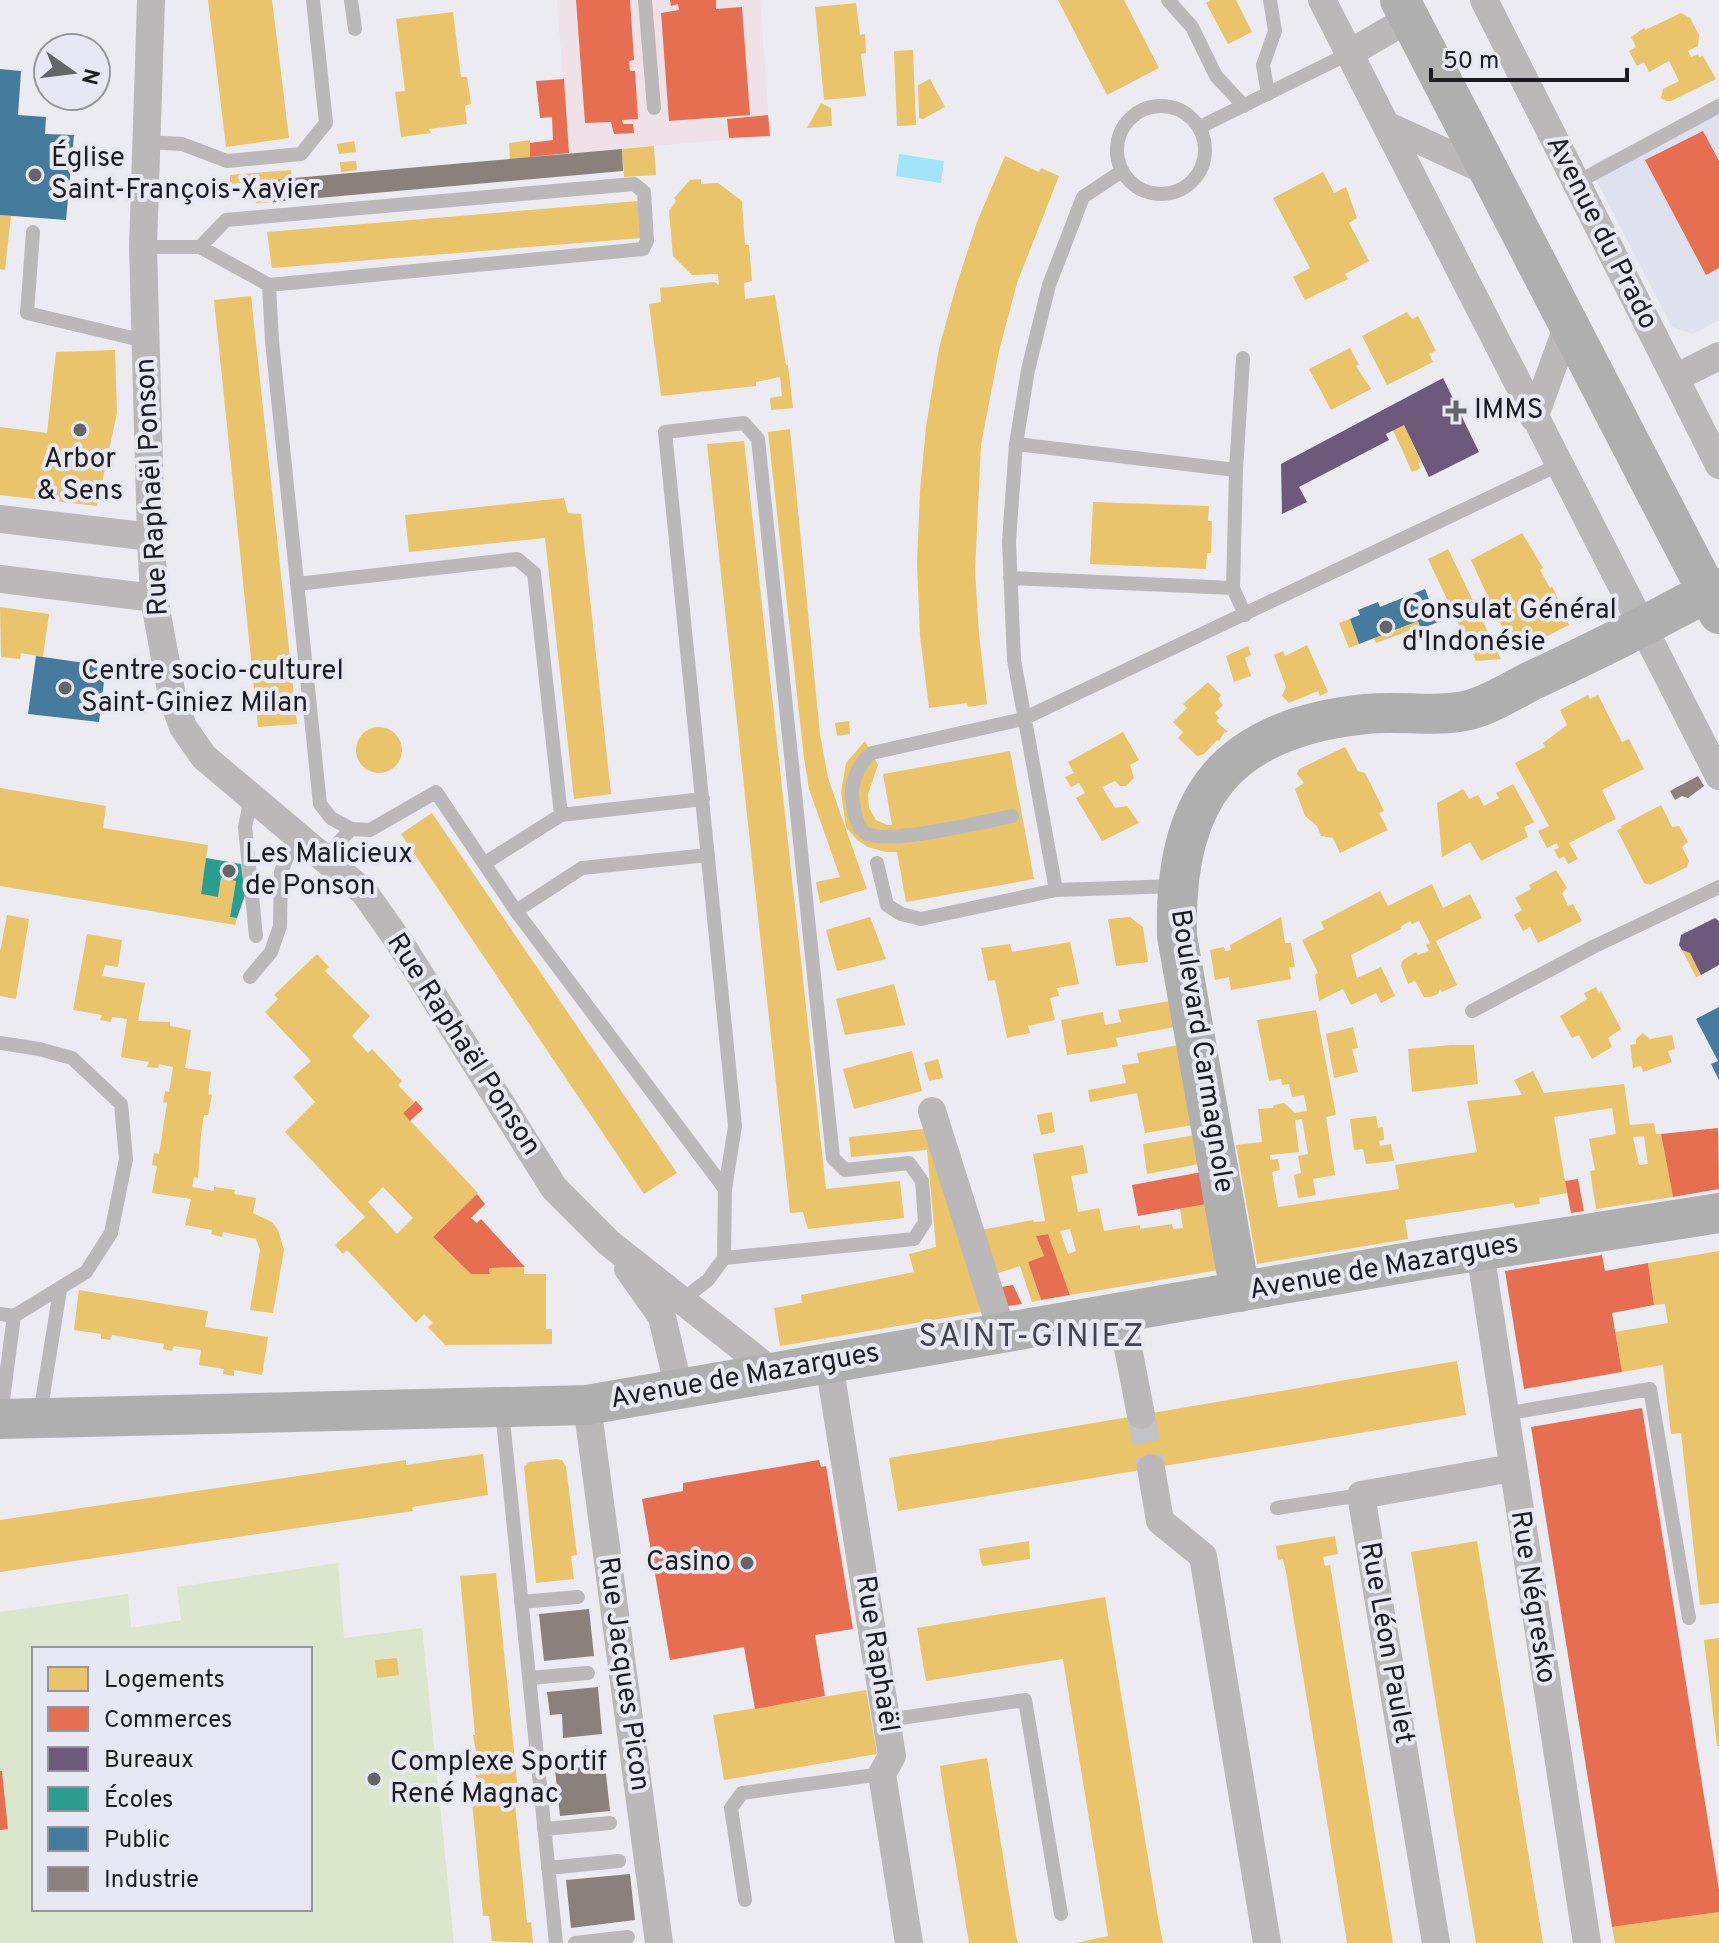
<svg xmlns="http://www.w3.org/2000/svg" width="1719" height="1943" viewBox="0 0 1719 1943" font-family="Overpass,sans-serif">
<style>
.commercial{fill:#eee1e8}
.built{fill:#e0e1ee}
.green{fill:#dce6cd;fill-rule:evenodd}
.water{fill:#a2e4f8}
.homes{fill:#e9c46a;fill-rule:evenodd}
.shops{fill:#e76f51}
.offices{fill:#6d597a}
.schools{fill:#2a9d8f}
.public{fill:#457b9d}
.industry{fill:#8a817c}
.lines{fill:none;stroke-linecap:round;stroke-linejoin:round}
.street-tunnel{stroke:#c2c2c7;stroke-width:28;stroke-dasharray:28 14;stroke-linecap:butt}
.lane{stroke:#bab8b9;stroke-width:14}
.street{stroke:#bab8b9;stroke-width:28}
.secondary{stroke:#b0afb0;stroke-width:40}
.poi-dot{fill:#646469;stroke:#e8e8f4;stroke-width:3}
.labels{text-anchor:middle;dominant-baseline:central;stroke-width:8;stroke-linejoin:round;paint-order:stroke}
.poi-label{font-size:28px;fill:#1c1c20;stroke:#e8e8f4;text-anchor:start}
.street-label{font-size:28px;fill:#1c1c20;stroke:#e8e8f4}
.quarter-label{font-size:32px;letter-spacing:2px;fill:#44444e;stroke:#e8e8f4}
</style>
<rect width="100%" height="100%" fill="#ebebf1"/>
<path class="commercial" d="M557,0H760L770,136L569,153Z"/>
<path class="built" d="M1719,100V320L1693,334L1672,327L1589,166Z"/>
<path class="green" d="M338,1563L344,1638L422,1628L454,1943H0V1612L128,1594L131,1628L181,1620L177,1587ZM34,1649H310V1909H34Z"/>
<path class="water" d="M899,154L944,161L941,183L896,176Z"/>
<path class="homes" d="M208,0H272L289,138L226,147Z
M1058,0H1124L1159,68L1107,95Z
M1211,0H1236L1252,32L1228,44L1206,3Z
M856,3L860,35L865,34L866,53L861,54L866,96L824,100L815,7Z
M453,12L461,77H467L471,104L465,106L467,124L429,129L431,133L401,137L395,92L405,91L396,19Z
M1681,13L1690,18L1699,35L1698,46L1688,51L1691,57L1698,54L1699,57L1703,56L1716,79L1671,101H1666L1661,98L1663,89L1679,81L1669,61L1649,72L1644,62L1637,66L1629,51L1636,47L1631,37L1644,28L1645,30Z
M913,50L916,125L897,126L894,51Z
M930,79L945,107L923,119L919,118L918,85Z
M821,103L831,108L832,126L807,128Z
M530,140V157L510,159L509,143Z
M354,141L356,152L339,154L337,144Z
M654,146L656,175L624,177L622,149Z
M1005,156L1039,172L1041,168L1059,176L1017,283L999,351L981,445L975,571L979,634L987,704L968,707L967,703L929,708L920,636L917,563L920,491L926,427L939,348L956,287L977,222Z
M356,161L357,170L341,172L340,162Z
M291,170L292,178L230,184V175Z
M1323,172L1334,193L1346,187L1357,218L1349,223L1369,261L1345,274L1348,279L1305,300L1293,277L1310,268L1273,198Z
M701,179V184L718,183L742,201L745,245H749L752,281L744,283L745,299L775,295L786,365H788L793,408L771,410L770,398L782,396L780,377L756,382V386L661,396L649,304L661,302L660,288L714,282L719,285L718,274L692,275L673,256L669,211L676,201L674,198L690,180Z
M271,186L273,202L256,203L254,187Z
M638,201L642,238L272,268L267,232Z
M0,215L11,216L5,270L0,269Z
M251,296L297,724L258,727L214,300Z
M1407,312L1412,319L1418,316L1436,351L1429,354L1433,362L1387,385L1362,336Z
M1350,348L1359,365L1356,366L1371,389L1331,410L1309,369Z
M115,350L117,413L97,506L0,495V427L47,433L56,352Z
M1404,425L1421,462L1418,463L1421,468L1412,472L1393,430Z
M790,429L820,734L828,778L867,889L820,903L816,882L840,877L809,789L804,758L768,432Z
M744,441L826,1189L900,1181L904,1218L808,1229L803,1212L790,1213L707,444Z
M564,498L568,513L581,514L611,794L574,799L545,538L409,552L405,515Z
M1093,502L1209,506L1208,521H1212L1211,553H1207L1206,569L1090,564Z
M1522,533L1543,568L1540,570L1550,588L1552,586L1569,625L1520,650H1517L1499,621L1471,560Z
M1448,549L1463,580L1501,659L1476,661L1428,559Z
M0,607L49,614L43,657L21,653L20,659L1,657Z
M1350,619L1359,644L1349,648L1339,623Z
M1418,621L1420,627L1376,643L1374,638L1388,632L1389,635L1401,627V630L1402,627Z
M1307,645L1328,692L1320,696L1318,691L1289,703L1282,696L1286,687L1274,655L1283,651L1285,656Z
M1248,646L1251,655L1245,658L1251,676L1234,682L1226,656Z
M1208,682L1221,695L1218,699L1223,705L1215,713L1219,718L1216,721L1228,732L1224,733L1219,741L1217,740L1204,754L1197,756L1178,738L1183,732L1173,722L1187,708L1183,704Z
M1588,695L1590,699L1598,695L1622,742L1629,739L1644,769L1602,790L1616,819L1569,843L1578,859L1568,864L1564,856L1559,859L1554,850L1559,848L1557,843L1547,848L1538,831L1549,826L1515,763L1545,747L1543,743L1567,725L1560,710Z
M849,721L850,734L837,736L835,723Z
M356 750a23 23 0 1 1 46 0a23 23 0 1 1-46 0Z
M1123,732L1139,760L1130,765L1134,778L1126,786H1120L1115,781L1102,787L1115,808L1127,806L1139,823L1102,841L1076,798L1085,793L1079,783L1071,787L1065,777L1074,773L1068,762Z
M865,741L878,765L868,794L869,808L876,820L887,825H892L883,774L1010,751L1034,879L906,902L897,852H886L868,847L857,840L846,827L841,792L846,763Z
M1345,747L1358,771L1365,773L1384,811L1379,813L1388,830L1340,853L1333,838L1321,836L1317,826L1305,816L1295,789L1304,783L1297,774L1299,769Z
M1513,784L1534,822L1524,827L1528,837L1481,861L1470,842L1442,857L1437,803L1463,789L1469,799L1478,795L1484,806L1499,798L1496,793Z
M0,788L106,806L103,828L208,845L201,894L218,897L221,878L236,881L230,917L237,918L235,925L0,886Z
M1661,805L1672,827L1679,826L1688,842L1682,847L1689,861L1687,867L1650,885L1644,883L1617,830L1622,828L1621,826Z
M432,813L677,1173L644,1194L401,834Z
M1556,870L1567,888L1562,893L1568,906L1573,904L1582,921L1538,943L1530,927L1523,931L1514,915L1522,910L1515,898L1531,889L1529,885Z
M1432,884L1443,908L1470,894L1482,918L1436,941L1457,985L1442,992L1440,989L1438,994L1430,997H1424L1415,981L1408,984L1401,966L1402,961L1416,952L1418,955L1429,951L1426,945L1430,943L1419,921L1412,924L1410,921L1400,927L1401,929L1351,955L1357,978L1381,967L1395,996L1381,1003L1376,993L1351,1005L1343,989L1319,1001L1315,975L1318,973L1302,940L1324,929L1321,922L1380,891L1388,906Z
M7,915L29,919L16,999L0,996V952Z
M870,917L886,959L837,971L826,930Z
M1130,917L1143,927L1148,962L1116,966L1108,919Z
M1281,917L1285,943H1291L1295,967H1289L1291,979L1231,990L1229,977L1215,980L1210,950L1224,947L1225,951L1231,950L1230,945Z
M87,934L122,940L118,967L105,965L102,976L145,983L138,1021L170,1022V1026L191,1030L185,1068L211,1072L208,1094L212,1095L208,1115H204L201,1135L198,1178L194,1177L192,1187L214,1191V1187L235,1190L234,1194L256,1198L253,1213L272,1222L278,1230L284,1250L273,1313L250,1310L260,1250L256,1239L223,1232L222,1237L211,1234L212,1230L185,1225L191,1199L152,1193L157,1166L152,1165L154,1153L159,1154L167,1103L163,1102L165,1091L169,1092L173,1067L159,1064L158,1068L147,1067L149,1062L121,1057L127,1019L112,1017L111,1022L100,1020L102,1015L73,1010Z
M1070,942L1079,984L1057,988L1059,996L1050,998L1055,1020L1028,1026L1030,1033L1007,1038L995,980L988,981L981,948L1010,944L1012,952Z
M1682,950L1690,953L1701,975L1696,977Z
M317,954L329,967L325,971L370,1016L352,1036L368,1053L372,1049L402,1081L398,1085L414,1102L403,1113L478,1193L433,1237L471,1274H490L489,1268H524V1274H546V1329H552V1344L445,1345L428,1327L433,1323L424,1314L416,1323L347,1250L343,1254L335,1245L365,1217L285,1132L315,1102L293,1077L311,1061L265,1012L278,999L274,995ZM383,1187L413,1218L397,1234L368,1202Z
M894,984L905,1025L845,1035L836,999Z
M1596,987L1599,993L1601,991L1621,1029L1608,1038L1612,1047L1592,1059L1579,1035L1572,1038L1560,1016L1587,999L1584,993Z
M1170,1001L1175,1027L1116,1038L1118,1046L1110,1048L1067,1055L1061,1020L1103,1012L1105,1025L1121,1022L1118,1010Z
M1316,1010L1336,1115L1326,1117L1335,1175L1313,1179L1316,1195L1298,1198L1294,1175L1301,1173L1298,1156L1308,1154L1302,1119L1295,1120L1299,1152L1270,1155V1160L1278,1159L1280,1170L1272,1172L1278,1207L1399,1189L1395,1165L1477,1152L1467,1101L1522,1095L1514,1080L1533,1071L1544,1093L1624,1084L1630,1125L1654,1123L1656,1134H1661L1673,1197L1596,1209L1590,1171L1595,1170L1589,1139L1616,1134L1612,1108L1554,1117L1567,1193L1539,1198L1540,1204L1515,1208L1514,1203L1405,1220L1408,1239L1257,1264L1236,1145L1262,1142L1258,1109L1273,1108L1274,1105L1284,1103L1295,1113L1307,1111L1304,1095L1292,1097L1289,1084L1282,1085L1281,1079L1269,1081L1257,1020ZM1644,1136L1648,1164L1639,1165L1633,1137Z
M1353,1027L1358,1048L1352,1049L1358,1072L1334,1078L1326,1034Z
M1643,1033L1650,1039L1672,1035L1675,1049L1668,1051L1672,1062L1643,1072L1641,1066L1633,1068L1630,1045L1636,1044V1039Z
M1178,1045L1193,1125L1145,1133L1137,1093L1090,1102L1088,1090L1126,1083L1122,1065L1139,1063L1137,1053Z
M1451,1045H1474L1478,1084L1412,1092L1408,1049Z
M912,1051L922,1091L854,1109L843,1069Z
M938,1059L943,1078L929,1081L924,1063Z
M1052,1112L1055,1132L1041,1135L1037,1115Z
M1376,1116L1378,1128L1383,1127L1384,1140L1379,1141L1380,1146L1391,1144L1394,1161L1366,1164L1363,1149L1354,1150L1350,1119Z
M932,1128L992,1310L780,1346L774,1308L802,1303L801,1295L914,1272L909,1254L936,1247L927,1150L851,1157L849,1137Z
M1195,1135L1199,1164L1147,1174L1143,1144Z
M1083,1145L1088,1173L1071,1176L1078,1212L1099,1208L1104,1231L1140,1225V1229L1172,1224L1173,1229L1183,1228L1180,1209L1207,1204L1219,1270L1070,1295L1048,1234L1036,1236L1044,1256L1028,1262L1041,1300L1032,1302L1020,1266L992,1275L976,1231L1033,1220L1034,1222L1045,1221L1033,1154ZM1070,1229L1076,1251L1068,1254L1060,1231Z
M1719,1251V1603L1700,1605L1681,1433L1671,1434L1663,1365L1622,1372L1615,1332L1668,1323L1665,1304L1654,1305L1648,1263Z
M79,1290L208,1311L205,1327L268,1337L262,1375L234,1370V1376L223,1374L224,1369L199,1365L201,1350L174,1346L172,1351L163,1349L164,1344L112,1335L110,1340L105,1339H101V1334L74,1330Z
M1457,1361L1466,1415L898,1511L889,1458Z
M483,1454L488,1495L412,1507L413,1511L0,1572V1520L406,1460V1465Z
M557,1459L562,1460L566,1467L577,1555L571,1556L574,1579L536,1583L524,1467L529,1462Z
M1335,1536L1338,1554L1323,1557L1325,1566L1330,1565L1393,1943H1347L1286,1572L1283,1559L1278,1560L1276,1546Z
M1029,1541L1030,1559L983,1566L981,1562L979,1549Z
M1477,1541L1543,1943H1476L1455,1820L1411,1552Z
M496,1573L516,1771L517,1783L513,1784L527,1923L531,1922L533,1943L492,1941L489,1916H483L472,1801L478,1800L476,1775H480L473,1735H475L460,1576Z
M1105,1597L1157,1912L1163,1943H1076L1108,1936L1063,1659L926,1681L917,1628Z
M1719,1638V1746H1717L1704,1640Z
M397,1658L399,1675L377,1678L375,1660Z
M866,1690L877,1754L724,1780L713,1715Z
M987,1758L1016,1936L1018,1943H969L945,1801L940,1766Z
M1719,1912V1943H1615L1612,1927Z"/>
<path class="shops" d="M576,0H630L634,60L629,61L630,71H635L638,119L622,120L623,124H633L634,133L614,134L611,122L585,123Z
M670,0H716V9L742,7L750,115L669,121L661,13L679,10L678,4L671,6Z
M564,79L569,153L530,157V143L553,140L552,117L540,118L536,81Z
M768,115L770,136L729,138L727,119Z
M1703,131L1719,161V268L1706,275L1645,160Z
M416,1101L423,1109L410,1121L403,1113Z
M1718,1128L1719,1189L1673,1197L1661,1134Z
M1202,1172L1207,1204L1138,1216L1132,1185Z
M1578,1179L1584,1211L1571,1213L1565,1181Z
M477,1194L485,1204L471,1218L477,1223L481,1219L525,1267L489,1268L490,1274H471L433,1237Z
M1048,1234L1070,1295L1041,1300L1028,1262L1044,1256L1036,1236Z
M1602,1255L1605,1271L1648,1263L1654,1305L1612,1313L1622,1372L1524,1389L1505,1271Z
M1013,1285L1022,1304L1002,1307L996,1288Z
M1642,1408L1719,1890V1912L1612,1927L1531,1427Z
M819,1460L821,1467L826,1466L853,1629L815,1635L825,1696L755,1709L744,1647L670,1660L642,1499L683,1491V1483Z
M0,1771H2L8,1829L0,1830Z"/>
<path class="offices" d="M1443,378L1479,452L1429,477L1404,425L1386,434L1389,440L1299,487L1307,502L1282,514L1281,464Z
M1715,918L1719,921V965L1701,975L1690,953L1682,950L1679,945L1681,935Z"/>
<path class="schools" d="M206,858L241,864L245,895L237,918L230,917L236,881L221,878L218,897L201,894Z"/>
<path class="public" d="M0,69L21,71L18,115L46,117L45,134L74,135L66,220L0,215Z
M1425,589L1438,622L1421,629L1418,621L1359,644L1350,619L1360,615L1358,610L1378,602L1380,607Z
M36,656L106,666L99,722L28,714Z
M1719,1007V1080L1711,1064L1718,1061L1696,1019Z"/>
<path class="industry" d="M622,149L623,171L273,202L271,180Z
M1698,776L1704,786L1688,798L1682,796L1675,800L1670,791Z
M589,1609L594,1656L544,1661L539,1614Z
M598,1687L602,1734L563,1738L562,1714L550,1715L547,1692Z
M605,1765L610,1811L560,1816L555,1770Z
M630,1874L635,1920L571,1928L566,1880Z"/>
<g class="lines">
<path class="street-tunnel" d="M1141,1415L1151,1468"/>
<path class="lane" d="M351,0L355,29
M645,0L654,108
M1168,0L1192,27L1216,76L1244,106
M1268,94L1263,65L1275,31L1270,0
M1117 150a44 44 0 1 1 88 0a44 44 0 1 1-88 0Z
M1200,127L1350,53
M146,142L182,144L227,161L301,154L326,123L313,0
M1576,183L1719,106
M33,232L27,313L145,341
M143,247H200L269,285L643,249L647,241L644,192L634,184L226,220L200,247
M269,285L272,341L320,804L331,818L351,829
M1243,358L1236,470L1233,588L1245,615
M1016,444L1236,470
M1010,578L1233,588
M297,584L517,559L534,573L561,815
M251,797L245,827L256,936
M1012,816C986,821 881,847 864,832C855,824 854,808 852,797C851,782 860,761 872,753L1023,719L1558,465
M325,857L351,829L370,830L436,792L516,911L725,1189
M485,863L561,815L703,799
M877,863L887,905L901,914L921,919L1056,890L1177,886
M1056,890L1014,660L1009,541L1016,444L1028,370L1049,285L1083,197L1122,171
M516,911L582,868L708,855
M250,977L271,952L280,926L281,872L296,836
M1472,1011L1593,947L1719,887
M0,1043L39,1049L72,1058L121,1104L126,1159L111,1233L86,1272L14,1316L0,1314
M682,1300L708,1280L724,1258L725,1189L735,1126L665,432L744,423L758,439L833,1158L845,1170L909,1163L922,1181L925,1222L914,1239L724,1258
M502,1410L556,1943
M40,1414L60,1290
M1504,1414L1650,1389L1689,1618
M1,1415L14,1316
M1277,1508L1361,1495
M521,1602L578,1597
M529,1678L588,1673
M887,1720L1025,1700L1061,1914
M544,1829L610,1823
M548,1868L619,1861
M745,1900L731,1808L742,1793L882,1774
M575,1943L628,1937"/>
<path class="street" d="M151,0L143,247L151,537L154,598L172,696L183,727L204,757L364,892L400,943L554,1188L609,1243L774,1373
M1322,0L1719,776
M1484,0L1719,465
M1350,53L1410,18
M1386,125L1493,174
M1675,378L1719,356
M1534,418L1568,325
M0,519L151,537
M0,579L154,598
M932,1111L1002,1332
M1480,1251L1587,1943
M628,1269L662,1317L679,1389
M1121,1312L1141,1415
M829,1363L892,1756L882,1774L909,1943
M587,1405L659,1943
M1151,1468L1160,1521L1203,1556L1267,1943
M1436,1943L1361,1495L1512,1468"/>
<path class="secondary" d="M1400,0L1719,614
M1240,1292L1177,936C1173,798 1226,728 1366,714C1399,710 1436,718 1469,710C1489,705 1510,692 1529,682C1567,664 1606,646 1643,626C1668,614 1693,598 1719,588
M0,1419L587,1405L1427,1259L1719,1213"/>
</g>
<g class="poi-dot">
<circle cx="35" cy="175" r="8"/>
<path d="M1452 399h8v8h8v8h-8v8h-8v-8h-8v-8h8z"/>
<circle cx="80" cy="430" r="8"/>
<circle cx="1386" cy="627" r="8"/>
<circle cx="65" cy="688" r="8"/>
<circle cx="229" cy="871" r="8"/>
<circle cx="747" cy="1563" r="8"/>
<circle cx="374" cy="1779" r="8"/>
</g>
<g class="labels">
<g class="poi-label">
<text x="51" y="159">Église<tspan x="51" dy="32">Saint-François-Xavier</tspan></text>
<text x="1474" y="411">IMMS</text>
<text x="80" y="460" text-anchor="middle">Arbor<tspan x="80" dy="32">&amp; Sens</tspan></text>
<text x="1402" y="611">Consulat Général<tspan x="1402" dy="32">d'Indonésie</tspan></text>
<text x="81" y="672">Centre socio-culturel<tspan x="81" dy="32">Saint-Giniez Milan</tspan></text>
<text x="245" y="855">Les Malicieux<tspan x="245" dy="32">de Ponson</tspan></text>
<text x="731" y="1563" text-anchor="end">Casino</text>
<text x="390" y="1763">Complexe Sportif<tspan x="390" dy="32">René Magnac</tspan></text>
</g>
<g class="street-label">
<text transform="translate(1601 233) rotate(63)">Avenue du Prado</text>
<text transform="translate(153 487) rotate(-93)">Rue Raphaël Ponson</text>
<text transform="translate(463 1045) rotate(57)">Rue Raphaël Ponson</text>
<text transform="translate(1201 1051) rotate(81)">Boulevard Carmagnole</text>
<text transform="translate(1384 1268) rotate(-10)">Avenue de Mazargues</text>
<text transform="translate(745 1377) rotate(-10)">Avenue de Mazargues</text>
<text transform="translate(1532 1597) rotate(81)">Rue Négresko</text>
<text transform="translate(1386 1643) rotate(80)">Rue Léon Paulet</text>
<text transform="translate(876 1654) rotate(81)">Rue Raphaël</text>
<text transform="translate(623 1674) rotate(82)">Rue Jacques Picon</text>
</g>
<g class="quarter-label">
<text x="1032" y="1338">SAINT-GINIEZ</text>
</g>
</g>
<rect x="32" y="1647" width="280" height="264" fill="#e8e8f4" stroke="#96969f" stroke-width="2"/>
<rect x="48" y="1667" width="40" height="24" fill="#e9c46a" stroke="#96969f" stroke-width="2"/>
<text x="104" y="1687" font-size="24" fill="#1c1c20">Logements</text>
<rect x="48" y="1707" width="40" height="24" fill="#e76f51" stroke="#96969f" stroke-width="2"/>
<text x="104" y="1727" font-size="24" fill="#1c1c20">Commerces</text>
<rect x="48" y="1747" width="40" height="24" fill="#6d597a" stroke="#96969f" stroke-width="2"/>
<text x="104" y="1767" font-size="24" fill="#1c1c20">Bureaux</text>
<rect x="48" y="1787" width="40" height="24" fill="#2a9d8f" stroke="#96969f" stroke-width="2"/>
<text x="104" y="1807" font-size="24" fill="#1c1c20">Écoles</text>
<rect x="48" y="1827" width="40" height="24" fill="#457b9d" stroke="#96969f" stroke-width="2"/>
<text x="104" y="1847" font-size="24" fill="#1c1c20">Public</text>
<rect x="48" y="1867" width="40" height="24" fill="#8a817c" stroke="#96969f" stroke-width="2"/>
<text x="104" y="1887" font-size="24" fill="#1c1c20">Industrie</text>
<g transform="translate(72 72) rotate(104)"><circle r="38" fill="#e8e8f4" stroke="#96969f" stroke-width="2"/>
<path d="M0-6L14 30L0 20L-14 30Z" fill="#646469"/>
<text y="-12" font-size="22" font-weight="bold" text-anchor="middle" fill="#1c1c20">N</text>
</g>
<path d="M1431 68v12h196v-12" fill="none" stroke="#1c1c20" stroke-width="4"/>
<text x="1443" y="68" font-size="24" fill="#1c1c20" stroke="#e8e8f4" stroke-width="6" paint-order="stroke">50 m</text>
</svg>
